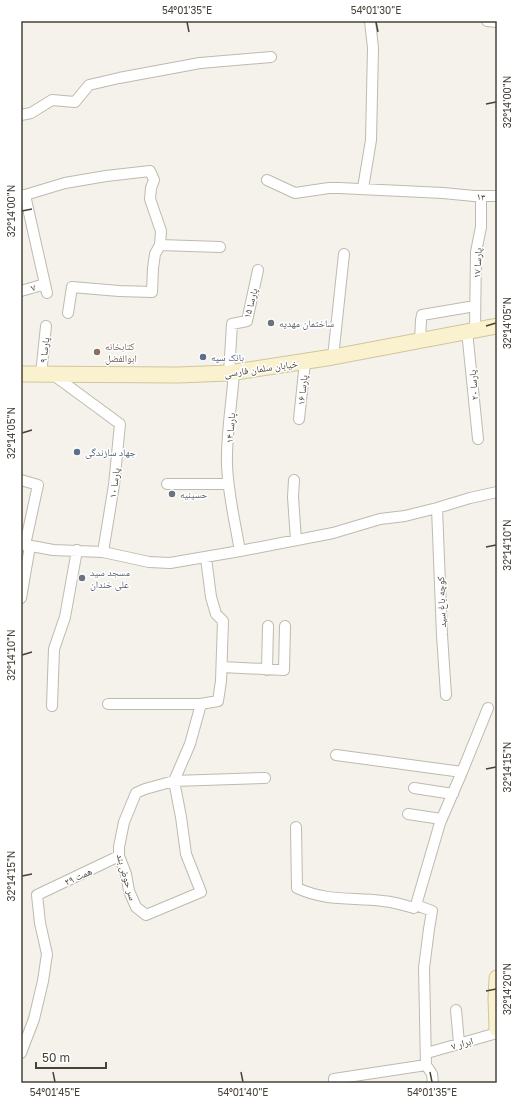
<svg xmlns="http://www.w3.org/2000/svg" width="518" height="1104" viewBox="0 0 518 1104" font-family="'Golos Text','Noto Naskh Arabic',sans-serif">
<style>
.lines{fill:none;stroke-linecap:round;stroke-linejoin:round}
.street-casing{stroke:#bfbaae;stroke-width:12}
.secondary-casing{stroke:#cfc69f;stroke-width:17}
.street{stroke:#fff;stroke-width:10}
.secondary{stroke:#faf2cf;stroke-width:15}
.ticks{fill:none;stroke:#484339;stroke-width:1.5}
.worship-dot{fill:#6b7280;stroke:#fff;stroke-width:1.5}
.education-dot{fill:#8d6e63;stroke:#fff;stroke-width:1.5}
.service-dot{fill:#5c6f8a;stroke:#fff;stroke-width:1.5}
.labels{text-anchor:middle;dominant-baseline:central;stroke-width:3;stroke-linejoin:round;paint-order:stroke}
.street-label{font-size:10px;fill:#484339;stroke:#fff}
.worship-label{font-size:10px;fill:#5b616d;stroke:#fff;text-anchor:start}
.education-label{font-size:10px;fill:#785e54;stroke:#fff;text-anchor:start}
.service-label{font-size:10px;fill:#4e5e75;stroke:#fff;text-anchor:start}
.neatline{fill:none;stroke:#484339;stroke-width:1.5}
.ticks-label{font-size:10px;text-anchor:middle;fill:#484339}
</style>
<rect width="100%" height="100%" fill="#f4f2eb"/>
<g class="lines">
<defs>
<path id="street" d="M487,21L497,22
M21,115L31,113L52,100L75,102L89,85L119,78L200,63L271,57
M267,180L295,193L329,188H339L443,193L474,196
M363,188L371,140L373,48L370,21
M21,195H25L47,293
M25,195L65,183L106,176L150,171L154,180L151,188L150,199L161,231L160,245L155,254L153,268L152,292L119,291L72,287L68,313
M476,196H497
M160,245L220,247
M21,291L45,284
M475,330L476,252L481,227V196
M467,331L478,439
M420,341L421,320L422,315L475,306
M333,357L344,254
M229,373L232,324L247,321L258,270
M41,374L46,326
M299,419L305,362
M21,480L38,485L25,545
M294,480L293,497L296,540
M167,484H228
M437,508L442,635L446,695
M21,544L53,550L103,552L114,485L120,424L52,374
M240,551L333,533L380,519L405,516L437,508L470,498L497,492
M103,552L149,562L170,563L240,551C235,522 228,494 227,465C226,434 232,403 234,372
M206,558L211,597L216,614L223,621L221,681L218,701L201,704L190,744L174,781L145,789L136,793L124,822L119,847V856L126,874L129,891L136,907L146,915L201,892L186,854L181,817L174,781L265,778
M21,598L30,546
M222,667L284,670L285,626
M267,670L268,626
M108,704H201
M52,706L54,649L65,617L77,550
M336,755L462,772
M414,788L453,794
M408,814L441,819
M296,827L297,888C328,902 352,897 383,901C394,902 404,905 414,908L416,905
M456,1010L459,1043
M21,1053L34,1019L43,981L47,954L40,923L37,895L119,856
M427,1053L497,1033
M334,1083V1079L426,1065
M433,1083L432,1074L426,1065L424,968L429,929L432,911L416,905L440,823L462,772L488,708"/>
<path id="secondary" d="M21,374L178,375L229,373L333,357L497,326
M497,978L496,998L497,1029"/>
</defs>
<use href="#street" class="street-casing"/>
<use href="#secondary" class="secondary-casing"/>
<use href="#street" class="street"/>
<use href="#secondary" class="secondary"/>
</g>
<path class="ticks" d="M187,22L189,32M376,22L378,32M486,104L496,102M22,211L32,209M486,326L496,323M22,433L32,430M486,547L496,545M22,655L32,652M486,769L496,767M22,876L32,874M486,991L496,989M53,1072L55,1082M241,1072L243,1082M430,1072L432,1082"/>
<g class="worship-dot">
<circle cx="271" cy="323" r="4"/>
<circle cx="172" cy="494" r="4"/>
<circle cx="82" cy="578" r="4"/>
</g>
<circle class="education-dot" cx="97" cy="352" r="4"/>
<g class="service-dot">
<circle cx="203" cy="357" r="4"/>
<circle cx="77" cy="452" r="4"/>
</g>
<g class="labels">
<g class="street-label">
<text x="481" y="196">۱۳</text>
<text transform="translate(477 263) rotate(-87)">پارسا ۱۷</text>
<text transform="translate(33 287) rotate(-17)">۷</text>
<text transform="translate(250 303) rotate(-75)">پارسا ۱۵</text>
<text transform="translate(44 350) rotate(-84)">پارسا ۹</text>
<text transform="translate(261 368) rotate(-8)">خیابان سلمان فارسی</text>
<text transform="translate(473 385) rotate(-95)">پارسا ۲۰</text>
<text transform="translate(302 390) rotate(-84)">پارسا ۱۶</text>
<text transform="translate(230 428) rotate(-85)">پارسا ۱۴</text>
<text transform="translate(114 483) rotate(-83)">پارسا ۱۰</text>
<text transform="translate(441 602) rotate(-92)">کوچه باغ سید</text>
<text transform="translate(78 876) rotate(-25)">همت ۲۹</text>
<text transform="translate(127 877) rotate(74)">سر حوض بند</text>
<text transform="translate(462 1043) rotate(-16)">ابرار ۷</text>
</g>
<g class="worship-label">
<text x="279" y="323">ساختمان مهدیه</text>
<text x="180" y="494">حسینیه</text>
<text x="90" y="572">مسجد سید<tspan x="90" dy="12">علی خندان</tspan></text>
</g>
<g class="education-label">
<text x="105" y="346">کتابخانه<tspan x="105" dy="12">ابوالفضل</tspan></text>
</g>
<g class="service-label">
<text x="211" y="357">بانک سپه</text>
<text x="85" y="452">جهاد سازندگی</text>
</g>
</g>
<rect width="518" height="1104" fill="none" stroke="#ffffff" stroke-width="44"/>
<path d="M36 1062v6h70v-6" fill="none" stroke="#484339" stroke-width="2"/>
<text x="42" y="1062" font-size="12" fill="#484339" stroke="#ffffff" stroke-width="3" paint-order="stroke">50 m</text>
<rect x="22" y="22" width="474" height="1060" class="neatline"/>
<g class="ticks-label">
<text x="187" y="14">54°01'35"E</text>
<text x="376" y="14">54°01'30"E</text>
<text transform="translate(507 102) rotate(-90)" y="4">32°14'00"N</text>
<text transform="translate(11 211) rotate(-90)" y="4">32°14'00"N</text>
<text transform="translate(507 323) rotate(-90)" y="4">32°14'05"N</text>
<text transform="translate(11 433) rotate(-90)" y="4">32°14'05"N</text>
<text transform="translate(507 545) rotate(-90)" y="4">32°14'10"N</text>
<text transform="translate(11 655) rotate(-90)" y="4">32°14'10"N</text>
<text transform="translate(507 767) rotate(-90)" y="4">32°14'15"N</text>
<text transform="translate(11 876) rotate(-90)" y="4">32°14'15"N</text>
<text transform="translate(507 989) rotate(-90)" y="4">32°14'20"N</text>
<text x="55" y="1096">54°01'45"E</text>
<text x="243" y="1096">54°01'40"E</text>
<text x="432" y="1096">54°01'35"E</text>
</g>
</svg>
